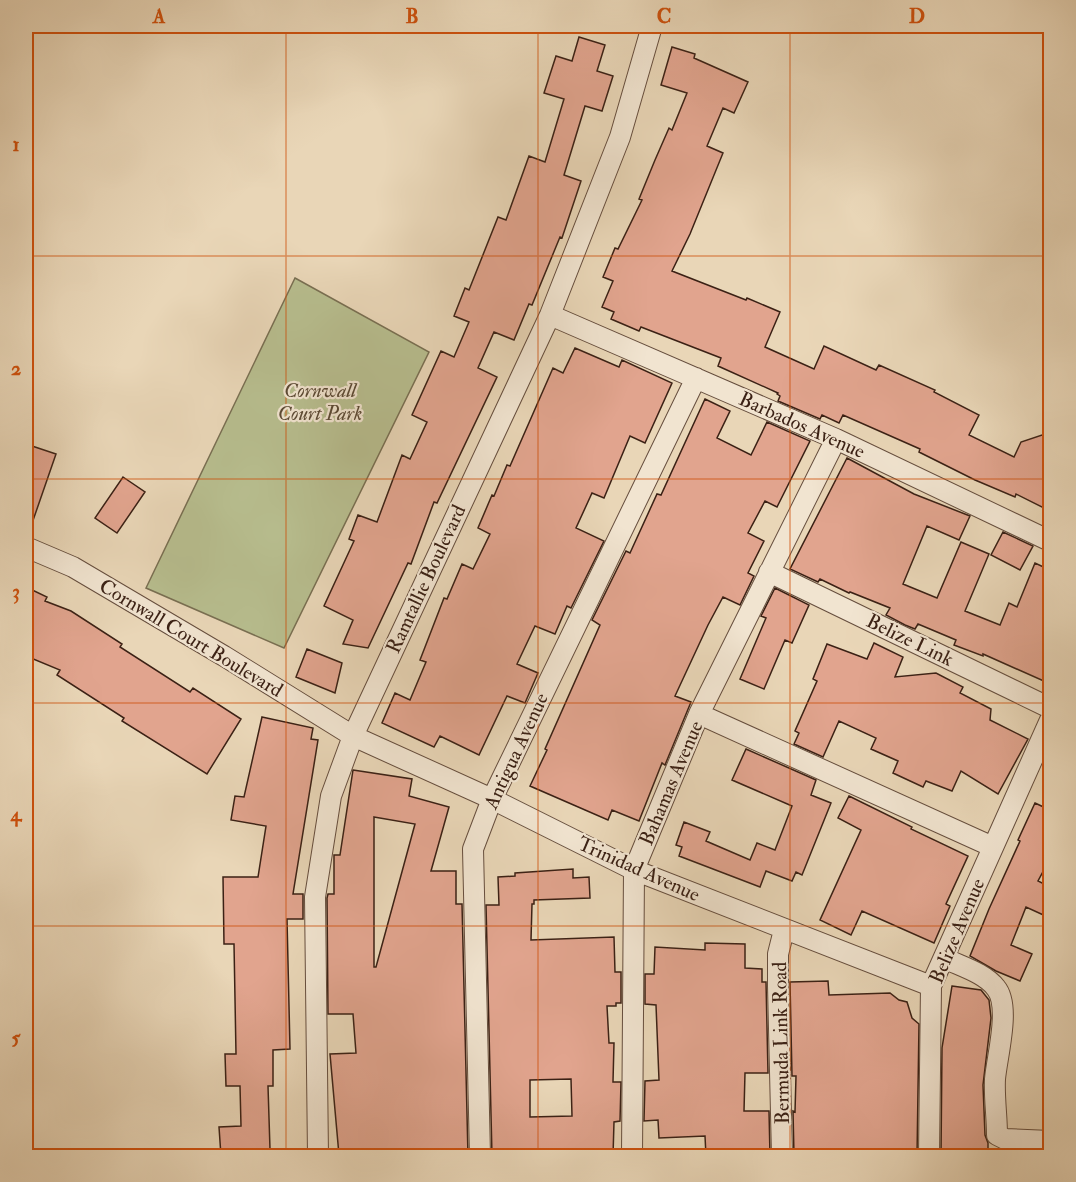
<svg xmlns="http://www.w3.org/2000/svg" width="1076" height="1182" viewBox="0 0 1076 1182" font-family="'IM FELL Double Pica',serif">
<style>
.green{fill:#b7bd8e;stroke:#796f52;stroke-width:1.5}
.building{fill:#e1a48e;stroke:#3b2115;stroke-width:1.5;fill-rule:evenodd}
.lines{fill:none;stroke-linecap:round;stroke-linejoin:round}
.minor-casing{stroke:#664e3e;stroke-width:22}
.minor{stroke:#f1e4d0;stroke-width:20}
.grid{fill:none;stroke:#ce510d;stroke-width:1.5;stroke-opacity:0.55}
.labels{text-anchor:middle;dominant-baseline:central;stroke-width:4.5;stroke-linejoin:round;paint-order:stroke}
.park-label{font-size:20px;font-style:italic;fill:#5a4833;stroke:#f1e4d0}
.street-label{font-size:20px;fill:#3b2115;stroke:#f1e4d0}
.neatline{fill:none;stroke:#ce510d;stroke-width:2}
.grid-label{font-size:20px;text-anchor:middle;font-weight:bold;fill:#ce510d}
</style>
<rect width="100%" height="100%" fill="#e9d6b7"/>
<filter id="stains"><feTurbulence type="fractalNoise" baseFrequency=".00333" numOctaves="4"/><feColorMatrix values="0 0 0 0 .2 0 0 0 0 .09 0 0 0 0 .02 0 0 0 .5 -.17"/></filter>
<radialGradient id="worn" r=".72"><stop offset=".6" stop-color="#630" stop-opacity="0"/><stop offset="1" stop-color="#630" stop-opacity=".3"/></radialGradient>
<path class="green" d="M295,278L429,352L284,648L146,588Z"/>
<path class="building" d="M579,37L605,45L597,71L613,76L602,111L585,106L564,175L581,181L562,238L560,237L532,305L529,304L514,340L494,332L478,368L497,377L437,503L434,502L411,564L408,563L368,648L343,644L353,620L324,606L354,541L349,539L358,515L377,522L402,455L410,459L427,422L412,415L441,351L454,357L469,322L454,316L465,288L469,290L498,217L506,220L529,156L545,162L564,99L544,93L556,56L572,61Z
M672,47L695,54L694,58L748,82L734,113L723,108L707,146L723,153L690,234L672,271L746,300L747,298L780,312L765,347L814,369L824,346L876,370L879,365L935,390L934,392L979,415L969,435L1014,457L1021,442L1042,435L1050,440V511L1016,494L1015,497L975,480L919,452L920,449L843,415L839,423L822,415L820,419L778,401L780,396L777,394L778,393L718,366L721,358L641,327L639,331L611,319L614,312L602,307L613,281L603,277L615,248L618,249L642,200L639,199L655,160L669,128L672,130L687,93L661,85Z
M575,348L619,367L622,360L672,383L645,443L630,436L604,498L592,493L576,528L604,541L571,608L567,606L555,634L535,626L517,664L538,673L525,703L507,696L479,755L440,736L434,747L382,723L395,693L410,700L426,662L420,660L444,598L447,599L462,564L473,569L490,534L478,528L492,495L494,496L507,465L510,466L553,368L563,373Z
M705,399L730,411L717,438L751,455L767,422L810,441L777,507L765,501L748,533L764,541L748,573L754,576L740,605L723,597L708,625L675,696L691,702L665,765L662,763L639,821L612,810L608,820L530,786L547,750L545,749L600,625L592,620L626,551L630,553L657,494L661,495Z
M26,444L56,454L29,532H26Z
M847,458L914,494L970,516L959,540L927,526L903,584L937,598L961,542L989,554L965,611L1000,625L1009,603L1017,607L1035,563L1050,570V671L1046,682L983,654V656L954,645L956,640L918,624L915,629L905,625L886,615L890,608L850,592L849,593L820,579L818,582L790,569Z
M123,477L145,492L117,533L95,518Z
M1003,532L1033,546L1020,570L991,555Z
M26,587L47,597L45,601L71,611L122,644L120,647L190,692L193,688L241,719L207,774L122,721L124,718L57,675L60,670L26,656Z
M775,588L809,605L792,643L785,640L764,689L740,679L766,618L761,616Z
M874,643L903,657L895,677L936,673L963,687L960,693L991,709L990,720L1028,739L998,794L961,771L952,791L926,781L923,787L893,773L898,761L871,749L876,738L839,721L823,757L794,744L799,733L795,731L817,681L813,679L827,644L867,659Z
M307,649L342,663L335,693L296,677Z
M262,717L313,728L311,739L318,740L293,894H303V919H287L290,1049L273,1050V1086H268L270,1149H261V1156H221L219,1127L241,1126L240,1086H226L225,1054H236L234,944H224L223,877H258L266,826L231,820L235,796L244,797Z
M746,749L816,780L811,795L831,803L802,875L796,872L792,881L766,871L760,887L679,856L682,847L676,845L684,822L710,832L706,841L750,860L757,843L775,850L792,806L732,780Z
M353,770L412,779L409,796L449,807L431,871H456V904H462L468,1156H362V1154L339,1155L330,1054L356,1053L353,1014H328L327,898L328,894H334V855H340ZM374,817L415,824L376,967H374Z
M849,796L912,827L911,829L968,856L946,904L950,906L934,943L862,911L851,935L820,920L861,830L838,818Z
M1035,803L1050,810V848L1043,864L1046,866L1038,881L1050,887V918L1026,907L1011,945L1032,954L1020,981L996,971L970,956L989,909L1020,841L1018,840Z
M573,869V878L589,877L590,898L534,900V904H532L531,940L614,937L615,972H621V1003H616V1006H607L609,1043H614L613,1082H621L620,1121L614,1122L613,1156H492L486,905H499L498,877L515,876V873ZM571,1079L572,1116L530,1117V1080Z
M705,943L745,944V968L762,969V982H766L768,1073H745L744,1111H769L770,1156H706L705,1136L659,1138L658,1120L644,1121L645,1081L659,1080L656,1005L645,1004V974H654L655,947L705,950Z
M828,981L829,995L890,993L899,1000L907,1002L912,1018L919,1024L917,1156H794L793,1111L795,1112L796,1076H792L790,982Z
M952,986L981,990L989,1000L991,1018L983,1085L985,1135L988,1143V1156H941L942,1048Z"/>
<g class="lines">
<defs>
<path id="minor" d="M550,315L836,439L1050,541
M26,547L73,567L224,656L353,736L492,799L634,870L931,986
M769,572L1050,708
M699,714L993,847
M944,958C960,966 985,973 996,988C1011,1006 997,1056 995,1079C994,1097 997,1116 997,1135L1005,1139L1050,1141
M318,1156L315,897L331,796L353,736L550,315L620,137L652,26
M480,1156L473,849L492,799L696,378
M632,1156L634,870L699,714L836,439
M782,1156L778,986V954L784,930
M929,1156L931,986L1050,720"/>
</defs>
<use href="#minor" class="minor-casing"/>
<use href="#minor" class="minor"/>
</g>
<path class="grid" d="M286,26V1156M538,26V1156M790,26V1156M26,256H1050M26,479H1050M26,703H1050M26,926H1050"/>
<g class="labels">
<g class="park-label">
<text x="320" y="390">Cornwall<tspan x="320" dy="23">Court Park</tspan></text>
</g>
<g class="street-label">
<text transform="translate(802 425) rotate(24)">Barbados Avenue</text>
<text transform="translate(426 579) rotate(-65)">Ramtallie Boulevard</text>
<text transform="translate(191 638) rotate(31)">Cornwall Court Boulevard</text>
<text transform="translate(910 640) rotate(26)">Belize Link</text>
<text transform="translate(516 751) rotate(-65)">Antigua Avenue</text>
<text transform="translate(671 783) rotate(-67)">Bahamas Avenue</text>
<text transform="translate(639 869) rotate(24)">Trinidad Avenue</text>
<text transform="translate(957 931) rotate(-67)">Belize Avenue</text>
<text transform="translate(781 1043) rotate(-91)">Bermuda Link Road</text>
</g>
</g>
<rect width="1076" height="1182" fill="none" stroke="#e9d6b7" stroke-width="66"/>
<rect x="33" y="33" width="1010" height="1116" class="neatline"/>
<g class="grid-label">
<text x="159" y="23">A</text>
<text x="412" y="23">B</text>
<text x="664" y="23">C</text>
<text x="917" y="23">D</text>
<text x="16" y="151">1</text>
<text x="16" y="375">2</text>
<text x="16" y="598">3</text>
<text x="16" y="821">4</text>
<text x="16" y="1044">5</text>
</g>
<rect width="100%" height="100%" filter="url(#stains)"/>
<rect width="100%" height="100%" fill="url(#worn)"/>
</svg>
